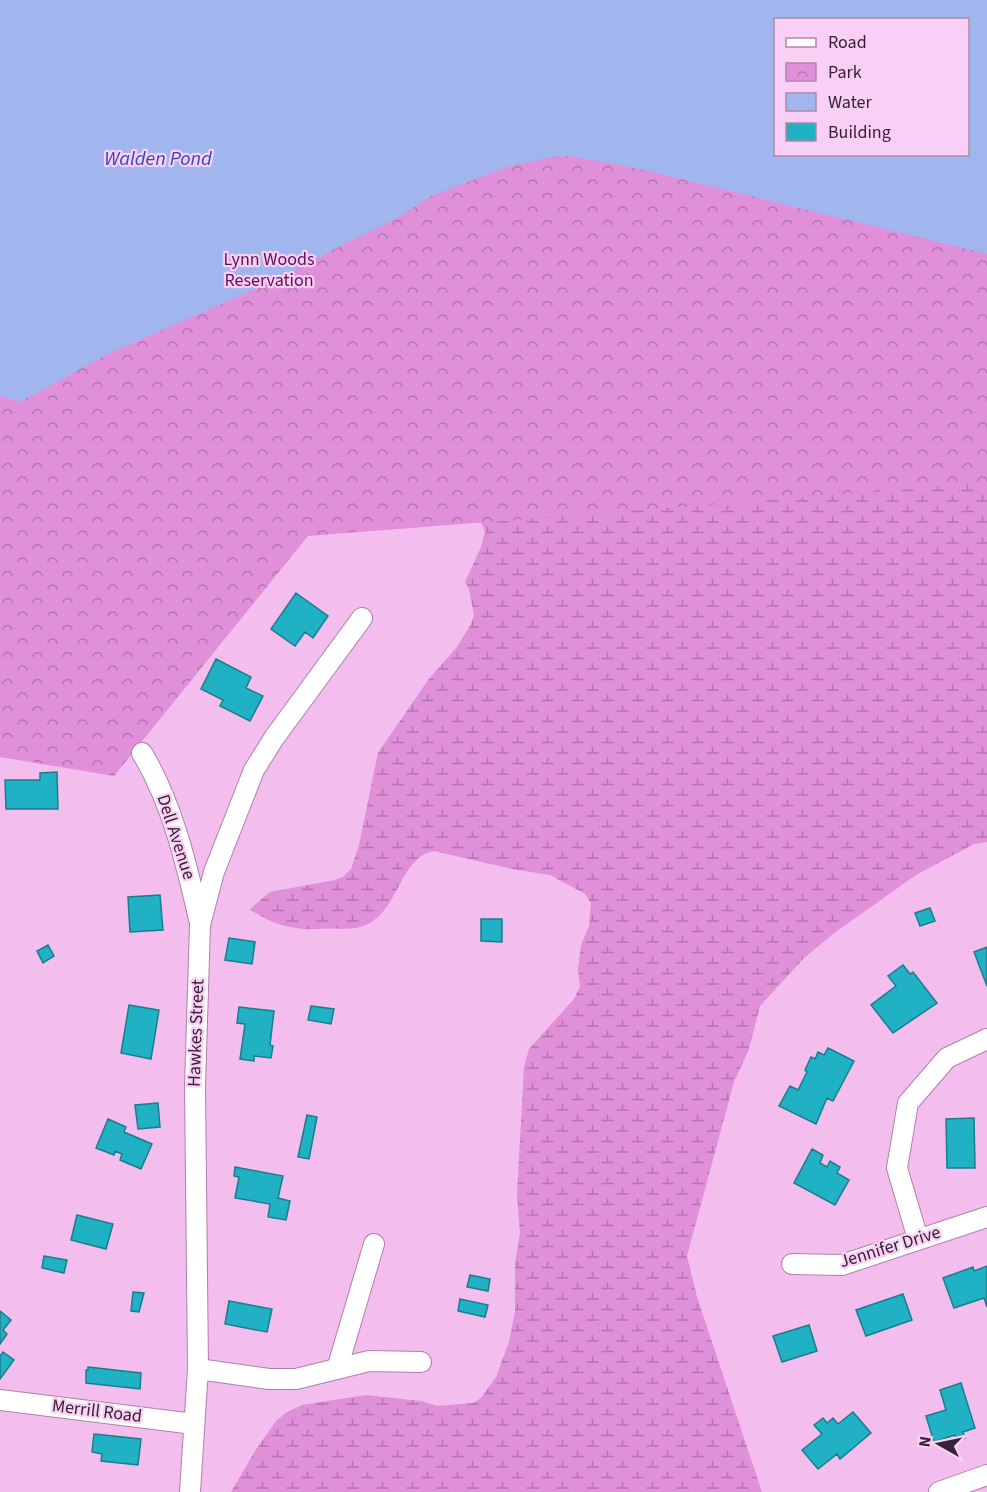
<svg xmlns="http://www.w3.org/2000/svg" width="987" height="1492" viewBox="0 0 987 1492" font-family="'Source Sans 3',sans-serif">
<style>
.wetland{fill:url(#wetland-marsh)}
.park{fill:url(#park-crowns);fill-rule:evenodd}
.water{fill:#a1b5ef;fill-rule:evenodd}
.building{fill:#20b1c5;stroke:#197d8b;stroke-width:1.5}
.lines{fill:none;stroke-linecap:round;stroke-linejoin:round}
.minor-casing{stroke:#b17fac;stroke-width:22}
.minor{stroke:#fff;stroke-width:20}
.labels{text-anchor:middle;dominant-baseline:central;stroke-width:4.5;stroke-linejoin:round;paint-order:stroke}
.park-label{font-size:18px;fill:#5e115b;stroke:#facff5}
.street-label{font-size:18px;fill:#362234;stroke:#facff5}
.water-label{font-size:20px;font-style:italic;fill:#3348b5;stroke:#facff5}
</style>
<defs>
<pattern id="wetland-marsh" width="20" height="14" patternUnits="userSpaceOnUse" patternTransform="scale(1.5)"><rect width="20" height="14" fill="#e08fd9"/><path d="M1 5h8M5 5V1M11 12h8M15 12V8" fill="none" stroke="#b674b1"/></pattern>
<pattern id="park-crowns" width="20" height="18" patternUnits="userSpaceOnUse" patternTransform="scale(1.5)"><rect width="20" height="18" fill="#e08fd9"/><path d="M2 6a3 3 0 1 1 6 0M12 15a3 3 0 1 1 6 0" fill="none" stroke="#b674b1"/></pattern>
</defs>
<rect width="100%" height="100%" fill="#f3bdee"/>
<path class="wetland" d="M987,406V842L974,844L916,875L834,933L804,958L760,1006L749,1049L734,1082L687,1256L697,1297L762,1492H231L255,1451L276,1421L287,1412L302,1405L366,1395L421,1401L437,1406L473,1403L481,1398L496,1377L509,1342L515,1312V1263L520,1233L517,1194L524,1067L529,1049L574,999L580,987L578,969L581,945L589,926L591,903L585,894L550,875L512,869L434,851C400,857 399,909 368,924C352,932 335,927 319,929C296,931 267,923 250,909L270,892L335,880L343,877L351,869L359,845L378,753L428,680L457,647L471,624L474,615L469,589L465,582L481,547L485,532L478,514Z"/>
<path class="park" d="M0,0H987V483L308,536L114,776L0,757ZM776,20H968V154H776Z"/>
<path class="water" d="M0,0H987V254L640,169L570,156L553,157L507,167L431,196L394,220L346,243L285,276L110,353L20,402L0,396ZM776,20H968V154H776Z"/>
<path class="building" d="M296,593L328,616L313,638L305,632L295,646L271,629Z
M216,659L251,677L246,688L263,696L250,721L220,706L223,700L201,689Z
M57,772L58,809H6L5,780H40V773Z
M160,895L163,930L130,932L128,897Z
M930,908L935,921L920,926L915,913Z
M481,919H502V942L481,941Z
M229,938L255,942L252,964L225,960Z
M48,945L54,956L43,963L37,951Z
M987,947V986L974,952Z
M903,965L910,974L913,972L937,1003L893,1033L871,1005L896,986L888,976Z
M129,1005L159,1010L151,1059L121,1053Z
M311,1006L334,1009L331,1024L308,1020Z
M239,1007L274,1011L270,1045L273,1046L271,1058L254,1056V1061L240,1059L245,1024L237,1023Z
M828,1048L854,1061L833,1101L827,1098L816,1124L779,1106L790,1086L798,1090L807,1072L805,1070L811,1057L815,1059L818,1052L824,1055Z
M158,1103L160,1127L138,1129L135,1105Z
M307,1115L317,1117L309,1159L298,1157Z
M974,1118L975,1168H947L946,1119Z
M108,1119L126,1127L124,1132L152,1144L141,1169L120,1160L122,1154L115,1151L114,1155L96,1148Z
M812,1149L823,1155L820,1163L827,1167L830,1161L840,1167L837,1173L849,1180L835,1205L794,1183Z
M235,1167L283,1176L278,1198L290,1201L286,1220L268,1217L270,1204L235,1198L239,1177L234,1176Z
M77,1215L113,1224L106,1249L71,1240Z
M44,1256L67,1260L64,1273L42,1268Z
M987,1266V1307L984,1298L954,1308L943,1278L973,1267L974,1271Z
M470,1275L490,1279L488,1291L467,1287Z
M133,1292L144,1293L139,1312L131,1311Z
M903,1294L912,1320L866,1336L856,1310Z
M460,1299L488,1305L485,1317L458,1311Z
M229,1301L272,1309L267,1332L225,1324Z
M0,1311L11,1320L3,1330L7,1334L0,1344Z
M809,1325L817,1351L782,1362L773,1336Z
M3,1352L14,1360L0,1379V1356Z
M88,1367L141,1373L140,1389L86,1383V1370H88Z
M961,1383L975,1428L963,1432L965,1438L957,1441L955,1435L934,1442L926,1416L946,1410L940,1390Z
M853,1412L871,1433L840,1459L837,1454L818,1469L802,1450L822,1434L814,1425L823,1418L827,1423L833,1418L838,1424Z
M94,1434L141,1439L138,1465L101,1461L102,1454L92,1452Z"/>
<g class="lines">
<defs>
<path id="minor" d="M142,753C172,803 186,862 199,919
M918,1239L897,1168L908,1103L947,1058L987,1039
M792,1264L842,1265L987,1217
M198,1369L269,1379H296L369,1361L421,1362
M337,1369L374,1244
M0,1400L194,1424
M190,1492L198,1369L195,1086L200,925L214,872L254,770L274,738L362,618
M939,1492L987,1475"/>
</defs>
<use href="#minor" class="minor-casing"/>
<use href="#minor" class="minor"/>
</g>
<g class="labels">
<g class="park-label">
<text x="269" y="259">Lynn Woods<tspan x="269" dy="21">Reservation</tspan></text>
</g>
<g class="street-label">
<text transform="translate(176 837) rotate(72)">Dell Avenue</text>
<text transform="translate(196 1033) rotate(-88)">Hawkes Street</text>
<text transform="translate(890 1247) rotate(-17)">Jennifer Drive</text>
<text transform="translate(97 1411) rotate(7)">Merrill Road</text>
</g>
<g class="water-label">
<text x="158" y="159">Walden Pond</text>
</g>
</g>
<rect x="774" y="18" width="195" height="138" fill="#facff5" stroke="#ac8aa8" stroke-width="1.5"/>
<rect x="786" y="38" width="30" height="9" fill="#ffffff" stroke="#ac8aa8" stroke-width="1.5"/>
<text x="828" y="48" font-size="18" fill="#362234">Road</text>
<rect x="786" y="63" width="30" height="18" fill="url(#park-crowns)" stroke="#ac8aa8" stroke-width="1.5"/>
<text x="828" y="78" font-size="18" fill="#362234">Park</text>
<rect x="786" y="93" width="30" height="18" fill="#a1b5ef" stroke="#ac8aa8" stroke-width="1.5"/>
<text x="828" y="108" font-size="18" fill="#362234">Water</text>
<rect x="786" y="123" width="30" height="18" fill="#20b1c5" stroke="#ac8aa8" stroke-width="1.5"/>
<text x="828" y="138" font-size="18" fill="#362234">Building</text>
<g transform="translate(939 1444) rotate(279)" stroke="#facff5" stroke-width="4.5" paint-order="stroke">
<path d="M0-4.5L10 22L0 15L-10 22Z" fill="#362234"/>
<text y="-9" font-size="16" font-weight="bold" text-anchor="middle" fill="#362234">N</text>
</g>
</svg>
